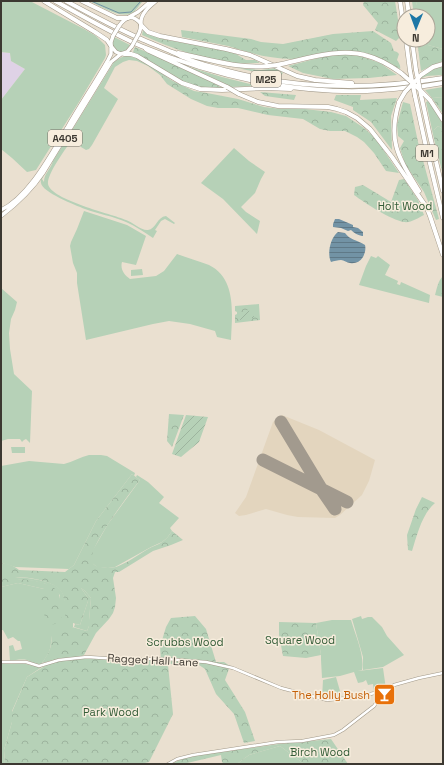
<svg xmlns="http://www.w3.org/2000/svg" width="444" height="765" viewBox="0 0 444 765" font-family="'Space Grotesk',sans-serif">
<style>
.commercial{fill:#dfd2e6}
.built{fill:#e3d5be}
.green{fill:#b6d1b7}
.forest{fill:url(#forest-crowns)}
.garden{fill:url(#garden-furrows)}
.water{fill:url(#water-rules)}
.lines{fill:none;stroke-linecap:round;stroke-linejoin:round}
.stream{stroke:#7293a5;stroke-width:1}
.runway{stroke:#a29a8e;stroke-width:13}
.tertiary-casing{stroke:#a29989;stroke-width:3.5}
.trunk-casing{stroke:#a29989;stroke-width:4.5}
.motorway-casing{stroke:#a29989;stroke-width:5}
.tertiary{stroke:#fff;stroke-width:2.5}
.trunk{stroke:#fff;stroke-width:3.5}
.motorway{stroke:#fff;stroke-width:4}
.trunk-bridge-casing{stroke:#a29989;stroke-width:4.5;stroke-linecap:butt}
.motorway-bridge-casing{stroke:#a29989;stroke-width:5;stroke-linecap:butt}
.trunk-bridge{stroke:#fff;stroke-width:3.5}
.motorway-bridge{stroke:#fff;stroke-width:4}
.labels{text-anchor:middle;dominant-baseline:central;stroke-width:3;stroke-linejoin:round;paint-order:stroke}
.shield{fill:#f7eddd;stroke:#746e65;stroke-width:1}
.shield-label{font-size:10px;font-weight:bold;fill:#3c3831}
.park-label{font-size:11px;fill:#345d38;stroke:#f7eddd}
.street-label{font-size:11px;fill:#3c3831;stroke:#f7eddd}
.food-label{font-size:11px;fill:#c56008;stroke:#f7eddd;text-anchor:end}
</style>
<defs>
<pattern id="forest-crowns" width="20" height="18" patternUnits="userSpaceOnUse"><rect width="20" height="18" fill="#b6d1b7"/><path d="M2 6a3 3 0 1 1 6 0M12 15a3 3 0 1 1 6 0" fill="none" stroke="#9db49e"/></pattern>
<pattern id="garden-furrows" width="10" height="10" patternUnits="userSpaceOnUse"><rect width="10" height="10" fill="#b6d1b7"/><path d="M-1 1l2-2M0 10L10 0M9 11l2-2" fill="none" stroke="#9db49e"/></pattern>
<pattern id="water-rules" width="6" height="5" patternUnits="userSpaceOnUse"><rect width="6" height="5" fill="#7293a5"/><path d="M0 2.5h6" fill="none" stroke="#5f7987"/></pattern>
</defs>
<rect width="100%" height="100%" fill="#eae0d0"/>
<path class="commercial" d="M1,52L10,53L11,61L25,69L1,100Z"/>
<path class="built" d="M282,415L319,430L375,460L369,481L362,495L340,515L335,518L298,517L287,515L266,509L246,515L239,516L235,513L246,497L273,422Z"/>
<path class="green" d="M1,1H30L84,29L96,36L105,45L106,55L105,58L79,102L36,170L27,172L12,158L1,149V100L25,69L11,61L10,53L1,52Z
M89,1H143C140,4 136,11 132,13C120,19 100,6 89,1Z
M416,1H443V49L428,45L430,27L428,25V16H421L417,11Z
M114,37L130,45C127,50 124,53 118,52L113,47V40Z
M126,56C141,56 163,74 175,83L160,75L148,66L137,61L129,60L123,62L115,67L104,88L118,99L92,145L89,149L86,150L71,141C65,150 47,174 48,184C51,200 112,214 126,220C132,222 142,231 148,230C156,229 157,217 166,216L175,223L174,224L165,219L161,221L155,230L157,231L153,238C144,232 135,226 126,222C113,216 98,214 85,209C75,205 42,192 41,183C40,180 42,177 44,174V175L42,179L44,182C44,173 51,169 53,161L114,62L122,57Z
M443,65V75L427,76L422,78L421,76L435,68Z
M186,66L222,77L258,86L231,87L209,76L186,67Z
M443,87V97L432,98L425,90Z
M428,101C435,109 443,118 443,129L438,126L434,130V139L426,102Z
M234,148L249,161L265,172L261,179L255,193L241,207L246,212L260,221L257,234L223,199L201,183Z
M84,211L127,225L146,236L136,265L122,262C120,269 124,275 130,279L156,276L164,271L177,254C187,258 199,261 209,265C237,279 232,314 231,340L217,337L215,331L190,324L169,321L153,324L86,340L77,283V273L73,263L70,246L71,242L77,229Z
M371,256L376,258L378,256L390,265L385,275L398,281L397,284L400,285L401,282L430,295L429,303L359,285L366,266Z
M142,269L143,275L131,276V270Z
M1,288L17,302L15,310L11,319L9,333L10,349L14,374L32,391L30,443L26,439L24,440L22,442L20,439H8L1,441Z
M11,447H25V453H12Z
M89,455H101L107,456L135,473L134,476L132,474L96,521L74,565L69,569L15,567L9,565L1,563V466L29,461L64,464C73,462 80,457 89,455Z
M137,475L148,482L164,497L159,503L179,518L170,528L172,531L167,538L162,542L151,547L115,567L108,568L97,567L92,563L91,560V556L93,550L108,524L140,480L136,477Z
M15,577C28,578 58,580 63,594C66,604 68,615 73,623V627L51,632C52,647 50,653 41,664C35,664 32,662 27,660C22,659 15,660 10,661L9,646L13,645L15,651L22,649L20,641H18L13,637L8,639L3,630H1V587L18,583L44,589L60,600V595L46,584L34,581L15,579Z
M81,588L85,591L91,598L89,620V626L87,631L74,627L75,624L80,625L88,601V598Z
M361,616L362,619L368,617H372L382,627L387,636L404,655L383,667L363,670V657L352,619Z
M332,620H351C355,634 365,656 362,670L358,671L383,668L386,689L374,692L373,684L368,685L366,680L363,682L358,683L354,672L340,676L322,678L321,660V655L316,623Z
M1,663L11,664L22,663L38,667L45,665L27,677L12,711V722L4,750L5,764H1Z
M336,677L342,698L326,699L322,698L323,680Z
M280,746L304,764H237L249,755Z"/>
<path class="forest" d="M364,1H395L400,32L399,38L396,41L375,30L378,23L363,5Z
M412,1H416V3L418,8L417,11L421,16H414Z
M428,25C433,32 430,37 428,45L443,49V61L431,66L421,71L417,40H428Z
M143,30L146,33L162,39L224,50L236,54L246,60H255L260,63C252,63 244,64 236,63C203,60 171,48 142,35Z
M181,30L251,39L261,42L283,44L333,34L373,31L391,43L394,51L397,52L399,54L397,60C399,63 401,66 400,69C386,61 370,52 352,51C332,49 314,57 294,59C286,59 277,58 270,57C256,55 241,50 228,46C213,43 198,40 182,37Z
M135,47L195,73L224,89L202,88L180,81L133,52Z
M343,54L360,56L380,63L397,75L369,78L333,79L303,73L288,66L322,57Z
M237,68L261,70L276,68L283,73L279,77Z
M160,75L194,91L207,93L238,99L264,107L281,109H305L331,112L346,116L364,128L376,139L399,173L386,171L374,153L364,142L357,137L345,131H330L320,129L303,119L268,115L238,108H218L207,106L191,99L167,84Z
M260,92L296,95L294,100L265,96Z
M336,95H361L360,100L397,98L391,116L392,150L371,122L353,110V107L334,100Z
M443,97V114L432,98Z
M403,102L410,104L418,142L439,219L436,220L424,192L405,164L400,148L404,141L398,136L397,125Z
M438,126L443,129V175L434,139V130Z
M404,179L418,200L424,215C418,218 411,223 404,222C391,220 365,203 354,195L355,187L363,185L391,202L399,180Z
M443,276V297L435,295C437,288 438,281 443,276Z
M259,304L260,320L235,323V315L237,314V312L235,311V306Z
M169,414L184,415L172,447L167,441Z
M132,474L140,480C130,493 88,547 92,561C93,565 97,567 101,567C106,568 111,568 116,567C127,563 138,555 148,549C153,546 158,545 162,542C167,539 169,535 172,531L183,540L171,545L153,551L119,572H115L113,578L116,598L115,607L113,613L109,619L96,633L84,655L80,657L58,659L42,663C51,650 54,643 49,627H72L87,631L89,626V620L91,598L85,591L81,588L88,598V601L80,625L73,623H65C65,615 66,604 63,595C59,581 28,577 15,577V579C27,579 55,582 59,594C61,600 61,616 62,623L48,625L40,603L44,589L18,583L1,587V563C8,564 13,565 19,570L65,572L74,565L96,521Z
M422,497L435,503C422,514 417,535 412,551L408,550L407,535L416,509Z
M195,616L206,629L216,662H224L230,666L225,680L245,712L255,741L244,743L234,714L216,694L205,669L199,665L170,664L168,665L173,714L149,762L141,764H5L4,750L12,722V712L27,677L48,664L66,660L101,658L161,660L160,647L166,627L171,618Z
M279,622L316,623L321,655L306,658L283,656L279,635Z
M331,739L348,764H304L280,746L249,755L237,764H224L222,762L221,755L183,764H171L182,759L200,755L279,744Z"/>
<path class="garden" d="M247,310L250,311L253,314L254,317L253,318H250L249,316H247L245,320H241L238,319V318H240L241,315H244Z
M186,415L208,417L199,442L181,457L172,454Z"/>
<path class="water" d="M335,219H339L353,225V227L358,228L363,232V236H362C357,235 354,233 351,230L348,231L341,228L333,227V224Z
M338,232L345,233C350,240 357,240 365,245C366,249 365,253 363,257C360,262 355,264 350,263C347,263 344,260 341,260C338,260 334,261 331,262C327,254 330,238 338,232Z"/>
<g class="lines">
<path class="stream" d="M91,1L119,13L131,12L141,1"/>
<path class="runway" d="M281,422L322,490L335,509
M263,460L347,502"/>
<defs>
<path id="tertiary" d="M1,662H26L39,666L59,660L87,657L119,659H166L206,662L233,668L281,688L327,700L357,697L379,692H383L394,685L419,678L443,673
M168,764L177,759L193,755L278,742L302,741L334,735L343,730L374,706L383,693"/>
<path id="trunk" d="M129,17L138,12L151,1
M119,26C126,16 133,14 141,24
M138,35C141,30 141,27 141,22C141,13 150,6 156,1
M113,36L111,42V46L116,52L121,54
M1,210C29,197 51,154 67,128C80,105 95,83 108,60L111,54V48
M1,216C18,203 31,191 43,173L111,62L121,54L127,52L132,46"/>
<path id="motorway" d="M44,1L95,32L107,40L111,46
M55,1C83,16 111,33 141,46C225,81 320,100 411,87
M66,1C90,14 114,27 139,38C150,43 161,47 172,52C176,53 180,56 183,57C196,63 210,66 224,70C295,89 370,90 443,78
M82,1L117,18H128
M400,1L404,28
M407,1L409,16
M141,25L148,32L160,36L226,49L250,55L297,76L315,80L352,83
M406,40L410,71
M412,40L416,70
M146,49L149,51L227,87
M178,53C208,59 237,69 268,66
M124,54H131L137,56L182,83L200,89L222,90L265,88L291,89
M277,65C306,59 340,47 368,56C380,59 391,66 401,73
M421,75L433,67L443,64
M418,87L443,83
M239,94L258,102L278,106L328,107L337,109L346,112L357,118L370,129L392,157L427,208
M421,95L430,136L443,191
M415,96L426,147L443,218
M430,100L443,120
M399,102C387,142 399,158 419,191
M426,206L430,216L443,255"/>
</defs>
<use href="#tertiary" class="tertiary-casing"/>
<use href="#trunk" class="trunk-casing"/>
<use href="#motorway" class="motorway-casing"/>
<use href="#tertiary" class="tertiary"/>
<use href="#trunk" class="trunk"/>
<use href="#motorway" class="motorway"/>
<defs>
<path id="trunk-bridge" d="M113,36L119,26
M132,46L138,35"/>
<path id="motorway-bridge" d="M268,66L277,65
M416,70L421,95
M410,71L415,96
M401,73L417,87L430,100
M227,87L239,94
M399,102L405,92L421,75"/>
</defs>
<use href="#trunk-bridge" class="trunk-bridge-casing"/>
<use href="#motorway-bridge" class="motorway-bridge-casing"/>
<use href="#trunk-bridge" class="trunk-bridge"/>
<use href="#motorway-bridge" class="motorway-bridge"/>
</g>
<defs>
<symbol id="bar-square" viewBox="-11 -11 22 22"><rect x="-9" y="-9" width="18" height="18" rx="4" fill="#e8710a" stroke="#f7eddd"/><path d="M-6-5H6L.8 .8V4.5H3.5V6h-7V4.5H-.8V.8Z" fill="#fff"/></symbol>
</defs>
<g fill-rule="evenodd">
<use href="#bar-square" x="372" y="682" width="25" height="25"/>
</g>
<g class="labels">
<g class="shield">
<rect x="251" y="71" width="30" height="16" rx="3"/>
<rect x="48" y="130" width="34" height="16" rx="3"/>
<rect x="416" y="145" width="22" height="16" rx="3"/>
</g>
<g class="shield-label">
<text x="266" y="79">M25</text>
<text x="65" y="138">A405</text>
<text x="427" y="153">M1</text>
</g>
<g class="park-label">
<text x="405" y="206">Holt Wood</text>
<text x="300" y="640">Square Wood</text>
<text x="185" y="642">Scrubbs Wood</text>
<text x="111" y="712">Park Wood</text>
<text x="320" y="752">Birch Wood</text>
</g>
<g class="street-label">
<text transform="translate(153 660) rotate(3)">Ragged Hall Lane</text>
</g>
<g class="food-label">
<text x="370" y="695">The Holly Bush</text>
</g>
</g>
<rect width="444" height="765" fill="none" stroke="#3c3831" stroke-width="4"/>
<g transform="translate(416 28) rotate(181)"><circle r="19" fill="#f7eddd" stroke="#aca598"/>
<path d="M0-3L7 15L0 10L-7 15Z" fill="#1e77a6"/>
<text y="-6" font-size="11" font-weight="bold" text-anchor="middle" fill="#3c3831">N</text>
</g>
</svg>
